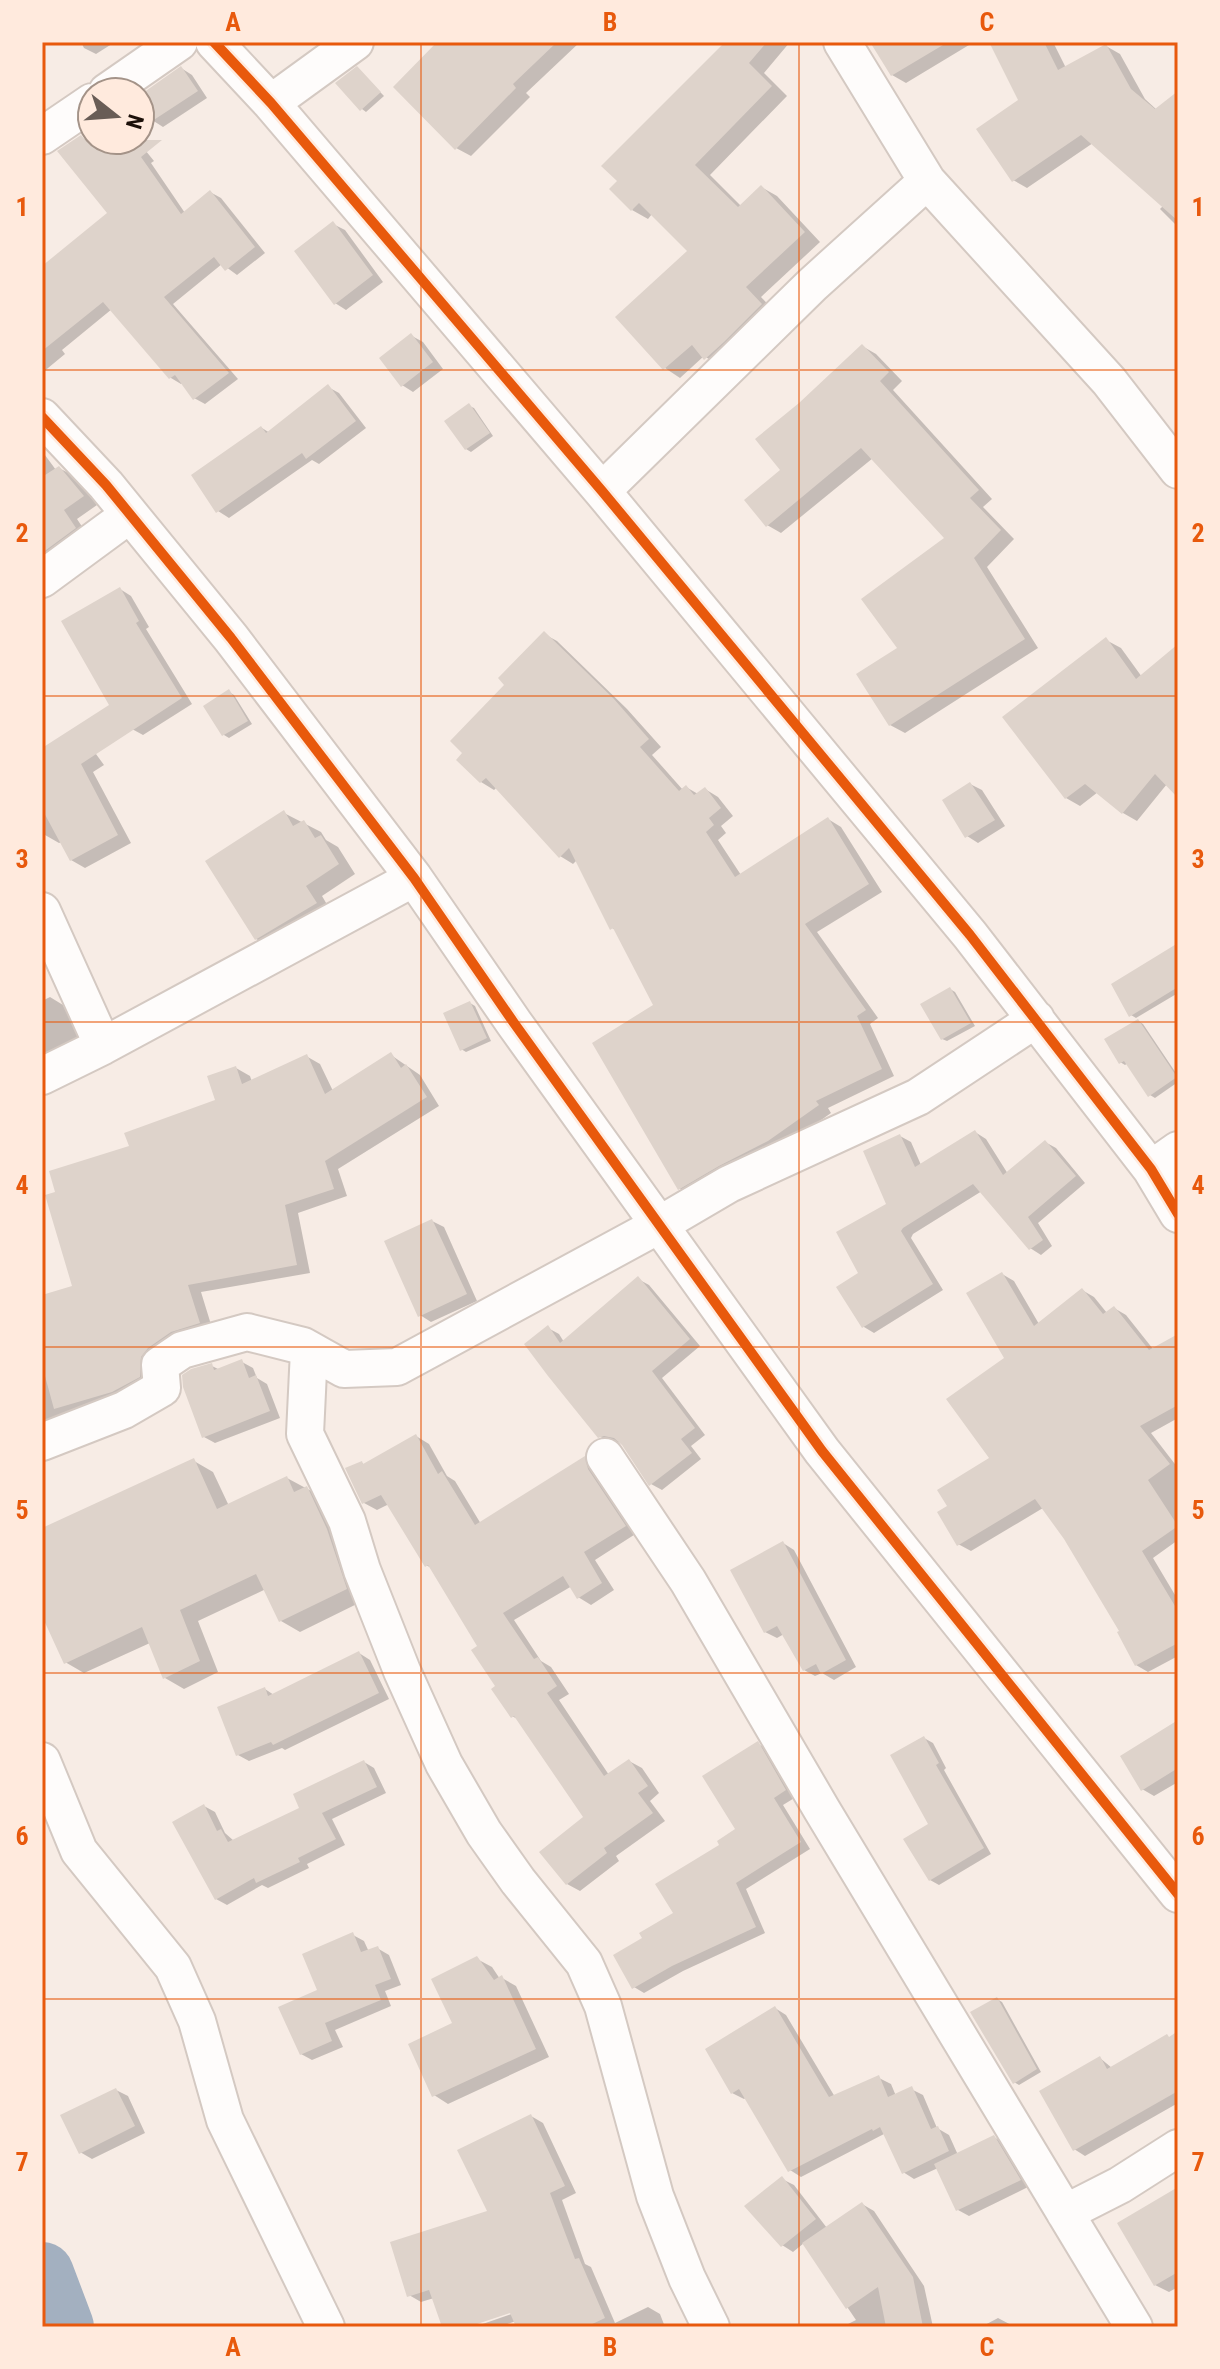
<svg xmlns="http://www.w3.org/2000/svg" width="1220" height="2369" viewBox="0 0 1220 2369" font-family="'Roboto Condensed',sans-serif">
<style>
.shadow{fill:#0003}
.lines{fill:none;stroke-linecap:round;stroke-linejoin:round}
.river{stroke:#a3b0c0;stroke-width:64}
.building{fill:#ded3cb}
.minor-casing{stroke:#d4c9c2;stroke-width:40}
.minor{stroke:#fefcfb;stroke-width:36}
.cycleway-casing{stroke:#ffeadd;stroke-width:15}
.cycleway{stroke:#e8590c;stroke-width:10}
.grid{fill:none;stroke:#e8590c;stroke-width:2;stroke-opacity:0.55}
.neatline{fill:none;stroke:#e8590c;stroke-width:3}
.grid-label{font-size:26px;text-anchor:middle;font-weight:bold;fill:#e8590c}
</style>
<rect width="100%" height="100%" fill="#f7ece5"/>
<path class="shadow" d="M81,42H115L96,54L84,48Z
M448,42H580L526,93L530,97L471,156L456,148Z
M727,42H790L764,73L787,96L710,175L741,206L761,187L777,196L820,242L761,297L777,314L722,367L704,356L680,378L665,368L690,252L652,214L648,219L632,210Z
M876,42H974L906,83L892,75Z
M992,42H1053L1066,68L1106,46L1120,54L1145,99L1157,110L1178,93V227L1160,209L1164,205L1093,143L1027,188L1013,180L1021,101Z
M181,68L192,75L207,98L163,127L152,120L140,102V97Z
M358,69L384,96L366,112L362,109Z
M81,137L92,144L107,140H137L154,161L151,163L185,213L210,192L221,198L265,253L237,275L222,264L173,304L238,379L205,404L194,398L183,383L181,384L171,378L112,309L62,350L65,354L42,373V268L110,214Z
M333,224L345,230L383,282L346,310L335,303Z
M412,336L423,342L443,369L413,392L402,385Z
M862,346L876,354L902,381L893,390L992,499L983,507L1014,539L987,567L1038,648L905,733L890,725L900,649L947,538L873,458L781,533L767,525L801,405Z
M328,387L339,393L366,428L319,464L312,460L229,518L218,511L262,428L270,433Z
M469,406L474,408L493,436L471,452L466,449Z
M42,451L56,470L59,468L74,476L97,505L77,519L89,537L42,573Z
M120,589L131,596L149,627L146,629L192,704L143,735L132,729Z
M544,634L557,641L627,709L661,747L652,755L683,790L686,787L698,794L705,789L718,797L733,816L721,826L726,833L718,840L741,875L828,819L841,827L882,892L817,932L878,1018L870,1024L894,1076L828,1108L831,1113L782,1148L693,1196L679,1188L655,1006L617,931L612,928L577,860L573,864L560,856L497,787L494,790L481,782L507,685Z
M1106,640L1121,648L1142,677L1178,647V795L1167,784L1137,821L1123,813L1098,792L1080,806L1066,798Z
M229,692L234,695L252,724L229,738L224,735Z
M85,739L104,765L93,772L131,843L85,868L71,860L62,842L59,843L45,835L42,830V750Z
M970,784L982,790L1005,826L978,843L967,836Z
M284,813L321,832L326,840L338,847L355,874L322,896L332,913L274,948L256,939Z
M1178,957V993L1136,1018L1131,1015Z
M950,989L955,992L975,1026L947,1041L942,1039Z
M50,997L63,1005L82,1043L42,1062V1001Z
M470,1003L475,1006L491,1041L466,1052L461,1049Z
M1138,1021L1143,1024L1178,1076V1082L1155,1098L1150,1095L1128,1063L1125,1065L1120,1062Z
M391,1055L420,1075L439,1106L338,1169L347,1196L298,1213L310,1273L201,1292L213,1331L153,1384L42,1424V1297L75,1287L57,1193L131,1148L218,1101L236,1068L250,1076L252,1082L306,1056L320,1064L333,1091Z
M975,1132L986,1139L1008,1174L1045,1142L1056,1148L1085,1183L1038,1223L1052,1246L1041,1255L1030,1248L982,1191L913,1234L911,1238L943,1290L874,1333L864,1327L861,1273L889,1205L900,1136L911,1142L921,1165Z
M432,1221L444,1227L477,1301L431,1322L420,1315Z
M1002,1274L1014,1281L1039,1324L1082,1290L1094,1297L1107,1313L1114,1308L1126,1315L1153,1349L1178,1336V1418L1151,1433L1178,1468V1540L1153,1558L1178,1600V1656L1148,1672L1136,1665L1121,1632L1065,1538L1043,1508L971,1551L958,1544L949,1507L992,1459L1006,1359Z
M638,1279L649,1285L700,1346L662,1378L705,1435L691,1446L701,1459L662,1490L651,1484L622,1442L611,1443L599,1436L548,1328L559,1334L564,1342Z
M242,1362L253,1368L257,1378L267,1384L280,1418L215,1443L204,1437L212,1366L220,1370Z
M416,1436L429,1444L447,1476L455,1481L481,1524L585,1458L597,1465L637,1533L595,1560L614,1590L591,1605L578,1597L572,1586L514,1620L541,1661L551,1667L569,1694L559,1700L609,1775L629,1761L642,1768L659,1793L650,1801L665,1821L616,1856L619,1861L580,1891L567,1884L586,1818L519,1720L512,1716L479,1647L433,1569L426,1565L389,1504L377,1510L364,1503L362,1463L365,1465Z
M194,1461L213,1472L229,1506L287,1478L326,1499L365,1600L300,1632L281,1621L266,1589L198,1621L218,1672L184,1689L165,1678L150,1643L84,1673L65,1662L42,1611V1531Z
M783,1543L794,1550L856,1667L834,1680L822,1673L815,1676L804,1670L784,1634L777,1638L765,1632Z
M359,1653L370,1660L389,1699L285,1750L282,1748L249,1761L238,1755L265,1689L274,1695Z
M1178,1723V1782L1154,1796L1142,1789Z
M924,1738L933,1743L946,1768L944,1770L991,1854L939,1885L930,1880L931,1825Z
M758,1744L768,1750L796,1797L783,1805L810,1849L746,1889L765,1933L683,1971L644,1993L634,1987L645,1939L676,1914L722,1846L738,1830Z
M364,1762L374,1768L386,1793L332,1819L345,1845L307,1864L309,1868L268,1888L262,1885L227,1905L216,1899L204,1806L215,1812L225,1833L234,1841L301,1809Z
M353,1935L364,1941L369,1952L377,1948L389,1955L401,1985L385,1991L391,2006L335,2030L343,2047L312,2060L301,2054L319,1991Z
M477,1959L492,1967L500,1979L502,1978L516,1986L549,2057L448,2104L434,2095Z
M997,1999L1002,2002L1041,2072L1019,2085L1014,2082Z
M775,2008L786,2015L835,2097L879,2078L891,2084L896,2096L911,2089L923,2095L937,2128L949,2135L958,2155L994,2137L1005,2144L1030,2186L969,2216L958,2210L938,2168L914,2179L903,2172L884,2134L801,2177L790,2170L747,2097L744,2099L732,2093Z
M1178,2033V2103L1085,2156L1074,2149L1100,2058L1112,2068Z
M116,2090L128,2096L145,2133L92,2159L80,2152Z
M531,2116L543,2123L576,2193L562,2200L585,2264L591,2267L615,2323L648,2307L660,2314L665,2327H518L516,2321L499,2327H474L520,2311L519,2307L462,2327H444L434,2298L421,2302L409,2295L489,2213Z
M782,2179L794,2185L827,2228L862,2204L874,2211L924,2286L933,2327H842L856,2320L804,2243L793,2252L782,2245Z
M1178,2189V2287L1169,2292L1155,2285Z
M998,2318L1015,2327H981Z"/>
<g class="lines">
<path class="river" d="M42,2274L62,2327"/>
</g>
<path class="building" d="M437,42H557L513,84L516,88L455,150L393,87Z
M725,42H767L749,63L772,86L695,165L738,207L761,185L805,232L746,287L762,304L724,342L704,360L692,345L663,370L615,317L687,251L639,203L631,211L609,189L617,181L601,166Z
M870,42H948L891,76Z
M989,42H1044L1058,70L1106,44L1131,89L1155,109L1178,91V221L1081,135L1012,182L976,129L1018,100Z
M181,66L198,91L140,129V95Z
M357,66L381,92L360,111L335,83Z
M81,135L85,140H162L141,157L181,214L210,190L255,247L225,271L214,257L164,297L229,373L193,400L175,375L169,379L103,302L42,351V266L107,213L57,151Z
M333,221L373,275L334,305L294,251Z
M411,333L433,362L401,387L379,358Z
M862,344L889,372L880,381L979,490L970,498L1001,530L974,558L1025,639L889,726L856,674L897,648L861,599L944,538L861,448L766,527L744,500L780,470L755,439L799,403Z
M328,384L356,421L306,459L302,453L216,513L191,475L261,426L266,433Z
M469,403L490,433L465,450L444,421Z
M59,466L84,496L64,510L76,528L42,553V477Z
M120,587L139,621L136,623L182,698L81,764L118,835L70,861L42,809V748L109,705L61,621Z
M544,631L614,699L649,739L640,747L679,791L686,785L694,795L705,787L721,808L709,818L714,825L706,832L735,877L828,817L869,884L805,924L866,1010L857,1016L882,1069L816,1101L819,1105L768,1141L719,1166L678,1190L592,1043L653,1005L613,928L610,930L569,848L559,858L486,778L480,783L456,760L462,753L450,741L504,685L498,678Z
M1106,637L1136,679L1178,644V798L1155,774L1122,814L1085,784L1065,799L1002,717Z
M229,689L248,721L222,736L203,706Z
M970,782L995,820L965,838L942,800Z
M284,810L293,826L304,820L315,838L321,835L339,864L306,886L317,903L255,940L205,861Z
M1178,943V987L1129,1017L1111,984Z
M950,987L971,1023L941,1040L920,1004Z
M470,1001L487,1038L460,1051L443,1013Z
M1138,1019L1177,1077L1148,1097L1124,1061L1119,1064L1104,1039Z
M391,1052L401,1068L406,1064L427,1097L325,1161L334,1189L285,1205L297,1265L188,1285L200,1323L171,1332L148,1348L141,1357L140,1377L112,1392L54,1409L42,1365V1295L72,1286L45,1195L55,1192L49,1171L129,1146L124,1133L215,1100L207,1076L236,1066L242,1084L307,1054L325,1094Z
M975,1130L1003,1175L1045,1140L1076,1176L1028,1217L1043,1240L1029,1250L973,1184L903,1228L901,1231L933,1284L862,1328L836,1287L858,1273L836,1232L886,1204L863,1151L900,1134L915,1167Z
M432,1219L467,1294L418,1317L384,1241Z
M1002,1272L1034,1326L1082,1288L1103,1314L1114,1306L1149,1350L1178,1334V1405L1140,1426L1170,1464L1148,1480L1178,1526L1142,1551L1178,1611V1643L1135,1666L1117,1632L1119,1631L1064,1539L1035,1499L957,1546L937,1512L947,1506L937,1490L989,1458L946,1399L1004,1358L966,1293Z
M638,1276L690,1339L652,1371L695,1428L681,1439L692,1453L649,1486L622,1445L614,1438L604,1436L598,1438L548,1376L524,1344L548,1325L560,1343Z
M242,1359L249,1378L256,1375L270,1411L202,1438L183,1387L182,1375L191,1369L212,1363L214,1370Z
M416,1434L438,1474L442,1471L475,1525L585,1456L588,1469L626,1526L584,1552L602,1583L577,1599L563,1576L503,1613L534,1659L538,1657L557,1686L547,1693L604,1776L629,1759L648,1786L638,1793L653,1813L604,1848L607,1853L566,1885L539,1852L583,1817L514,1716L511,1718L491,1689L495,1686L471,1650L477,1646L428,1565L425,1567L381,1495L362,1504L345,1468L362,1461L363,1464Z
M194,1458L217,1509L287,1476L294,1492L307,1486L327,1529L347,1589L279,1622L256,1574L180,1610L200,1661L163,1679L142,1627L64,1664L42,1616V1528Z
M783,1541L846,1660L821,1674L816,1664L803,1671L777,1626L764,1633L730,1570Z
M359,1651L379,1693L273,1745L271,1742L236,1756L217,1707L265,1687L268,1696Z
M1178,1720V1768L1141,1791L1120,1756Z
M924,1736L939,1763L936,1765L984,1848L929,1881L903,1839L928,1824L890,1755Z
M758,1741L786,1790L774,1798L801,1842L736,1883L756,1927L672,1966L632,1989L613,1955L642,1938L639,1933L673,1913L655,1884L719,1845L717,1841L735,1829L702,1776Z
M364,1760L377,1787L322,1813L336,1839L298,1858L300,1862L256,1883L254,1878L215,1900L172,1822L204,1804L217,1831L221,1829L228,1842L299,1808L293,1794Z
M353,1932L361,1952L378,1946L391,1979L375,1985L381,2000L325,2023L332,2041L300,2055L278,2007L317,1990L302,1954Z
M477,1956L494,1980L502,1975L536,2049L432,2097L408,2044L452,2023L431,1979Z
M997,1997L1037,2069L1013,2084L970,2012Z
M775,2006L829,2097L879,2075L888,2097L912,2086L931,2129L938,2126L949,2151L902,2174L880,2127L873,2131L872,2129L788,2172L739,2089L731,2094L705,2049Z
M1178,2031V2091L1073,2151L1039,2091L1100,2056L1107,2069L1167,2034L1169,2037Z
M116,2088L135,2126L79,2154L60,2115Z
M531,2114L565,2186L550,2193L575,2259L579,2258L605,2318L586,2327H516L510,2313L468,2327H442L429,2290L407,2297L390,2242L487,2211L457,2150Z
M994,2135L1021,2180L956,2211L934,2164Z
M782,2176L816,2219L781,2247L744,2206Z
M1178,2187V2272L1154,2286L1117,2223Z
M862,2202L913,2277L923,2327H886L878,2287L846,2309L802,2243Z"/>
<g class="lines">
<defs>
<path id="minor" d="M214,42L271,103L602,491L970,935L1151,1169L1178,1214
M842,42L927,181L1109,381L1178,470
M107,92L179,42
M271,103L355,42
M42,136L92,102
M42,417L106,485L231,638L414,878L514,1023L822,1451L1178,1894
M602,491L812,285L927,181
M42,579L129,515
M42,911L103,1046
M42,1076L103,1046L414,878
M1151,1169L1178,1150
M309,1350L305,1434L347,1521L362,1570L402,1671L444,1764L484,1833L518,1881L584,1963L603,2006L655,2196L687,2278L711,2327
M42,1442L124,1410L162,1388L160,1365L182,1350L247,1332L303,1346L344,1369L397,1367L659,1225L729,1184L918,1097L1036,1019
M605,1457L688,1581L822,1810L1134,2327
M42,1761L79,1851L173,1967L197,2021L225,2120L326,2327
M1065,2213L1120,2185L1178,2148"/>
</defs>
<use href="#minor" class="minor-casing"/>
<use href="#minor" class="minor"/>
<defs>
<path id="cycleway" d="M214,42L271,103L602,491L970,935L1151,1169L1178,1214
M42,417L106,485L231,638L414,878L514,1023L822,1451L1178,1894"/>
</defs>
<use href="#cycleway" class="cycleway-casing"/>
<use href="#cycleway" class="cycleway"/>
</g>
<path class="grid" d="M421,42V2327M799,42V2327M42,370H1178M42,696H1178M42,1022H1178M42,1347H1178M42,1673H1178M42,1999H1178"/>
<rect width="1220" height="2369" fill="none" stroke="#ffeadd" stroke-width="88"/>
<g transform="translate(116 116) rotate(107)"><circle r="38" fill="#ffeadd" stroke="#a49388" stroke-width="2"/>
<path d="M0-6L14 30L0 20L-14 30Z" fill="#695d56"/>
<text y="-12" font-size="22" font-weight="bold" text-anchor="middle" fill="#1c1009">N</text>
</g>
<rect x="44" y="44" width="1132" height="2281" class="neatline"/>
<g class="grid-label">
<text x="233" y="31">A</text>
<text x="610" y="31">B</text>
<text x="987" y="31">C</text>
<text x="22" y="216">1</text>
<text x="1198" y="216">1</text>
<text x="22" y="542">2</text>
<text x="1198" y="542">2</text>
<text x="22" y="868">3</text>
<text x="1198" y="868">3</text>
<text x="22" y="1194">4</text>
<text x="1198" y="1194">4</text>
<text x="22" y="1519">5</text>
<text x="1198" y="1519">5</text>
<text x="22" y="1845">6</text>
<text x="1198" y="1845">6</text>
<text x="22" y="2171">7</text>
<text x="1198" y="2171">7</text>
<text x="233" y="2356">A</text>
<text x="610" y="2356">B</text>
<text x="987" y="2356">C</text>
</g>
</svg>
